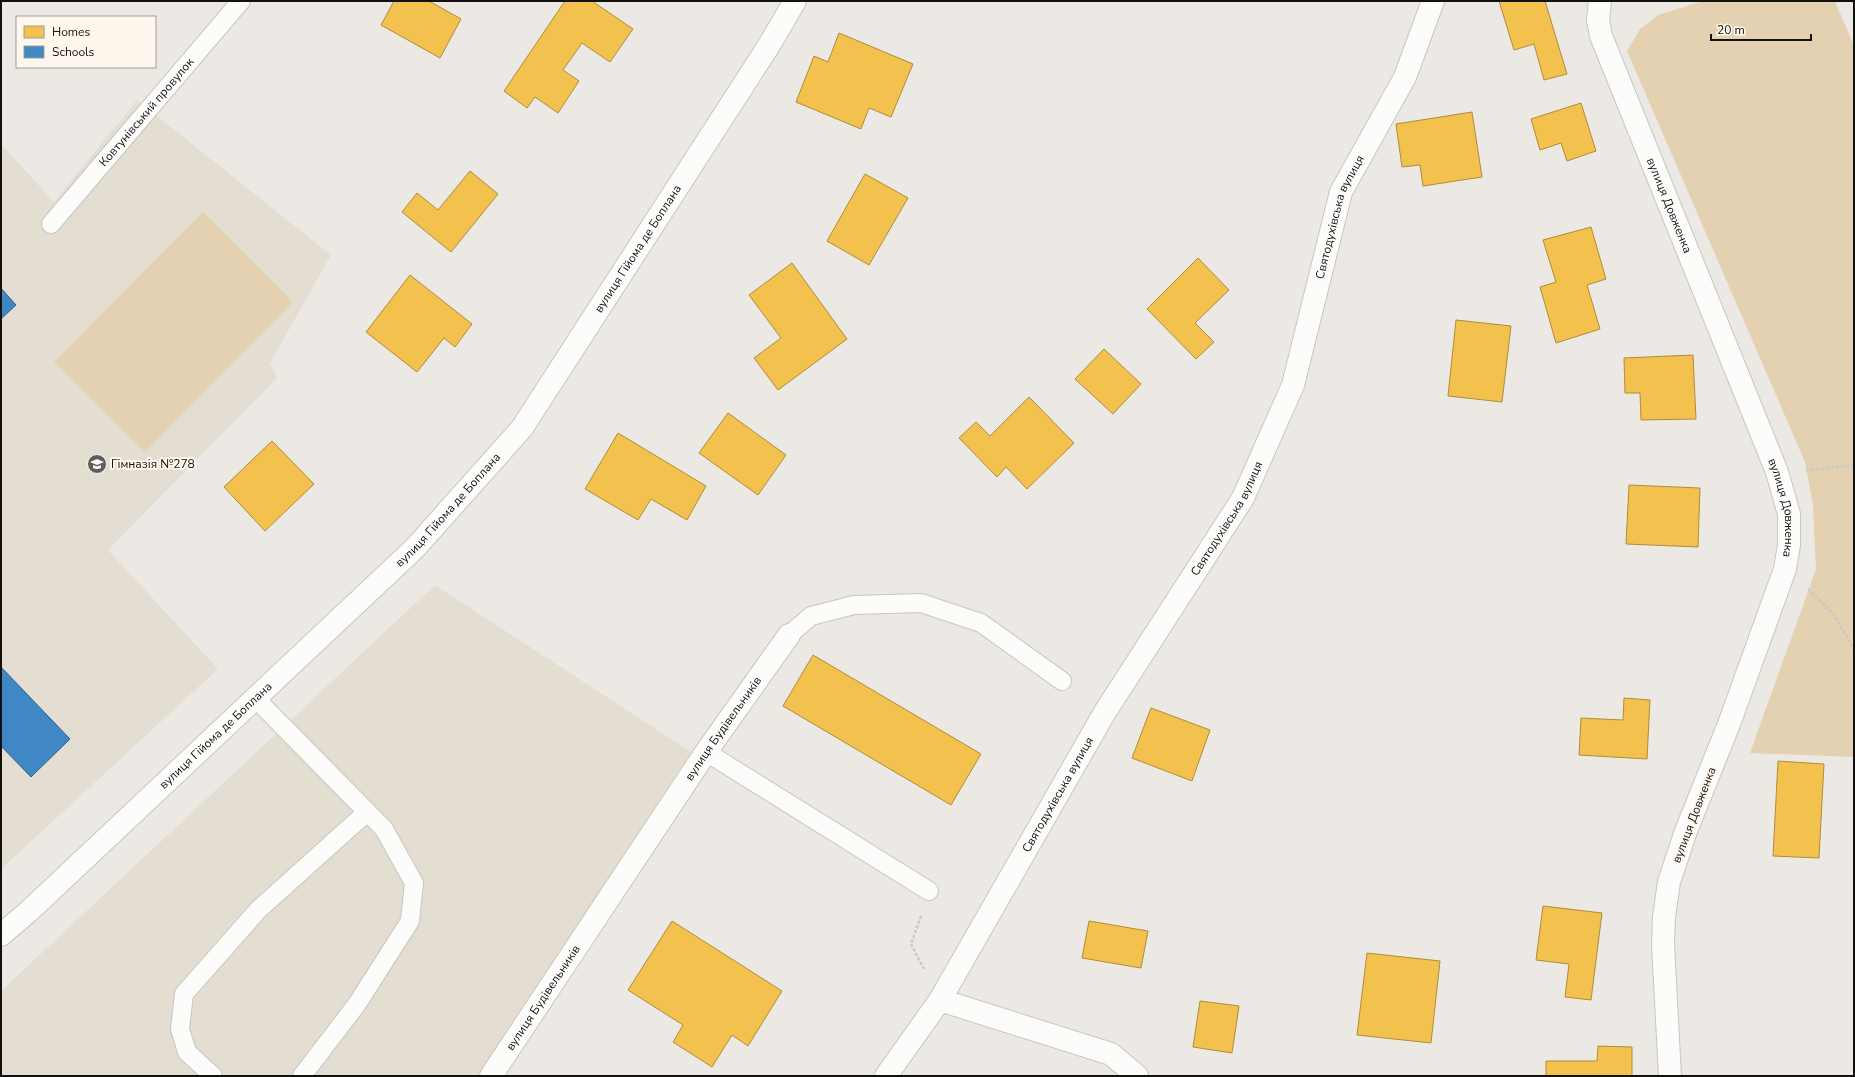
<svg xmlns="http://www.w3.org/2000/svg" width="1855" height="1077" viewBox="0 0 1855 1077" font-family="'Nunito Sans',sans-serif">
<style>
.built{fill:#e3ddd2}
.green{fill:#e4d1b2}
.homes{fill:#f2c14e;stroke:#af8c3b}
.schools{fill:#3f88c5;stroke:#32648e}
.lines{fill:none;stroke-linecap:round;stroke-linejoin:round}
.lane-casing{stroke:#c8c6c2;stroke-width:20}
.street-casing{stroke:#c8c6c2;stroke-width:24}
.path{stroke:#c9c9c7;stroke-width:2.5;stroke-dasharray:3 2;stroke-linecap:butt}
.lane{stroke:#fcfcfb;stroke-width:18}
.street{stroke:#fcfcfb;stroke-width:22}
.labels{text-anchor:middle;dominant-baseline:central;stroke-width:4;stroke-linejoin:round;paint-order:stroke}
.street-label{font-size:12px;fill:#13110e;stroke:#fdf7ee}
.poi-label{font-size:12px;fill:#13110e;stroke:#fdf7ee;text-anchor:start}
</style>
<rect width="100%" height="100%" fill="#ece9e4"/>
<path class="built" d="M137,100L331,255L270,363L277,378L108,550L218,669L1,869V144L54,202Z
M435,585L691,752L478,1076H1V991Z"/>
<path class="green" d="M1703,1H1835L1854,46V757L1750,753L1816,569L1813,506L1805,462L1627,51L1640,29L1658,15Z
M203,212L293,302L145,452L54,362Z"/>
<path class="homes" d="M394,1H429L461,19L440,58L381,25Z
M565,1H592L633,29L610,62L582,43L563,70L579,81L558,113L535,97L527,108L504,91Z
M1499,1H1545L1567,74L1544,80L1534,44L1514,50Z
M839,33L913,64L891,117L869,108L861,129L796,102L814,56L828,62Z
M1581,103L1596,151L1567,161L1561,143L1540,150L1531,119Z
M1472,112L1482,177L1423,186L1420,165L1402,167L1396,124Z
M470,171L498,194L451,252L402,212L417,193L438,210Z
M865,174L908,198L869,265L827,241Z
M1591,227L1606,279L1587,285L1600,329L1556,343L1540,287L1556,282L1543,240Z
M1198,258L1229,290L1195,323L1214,342L1196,359L1147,309Z
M792,263L847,339L778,390L754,358L781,338L749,295Z
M410,275L472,324L455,347L444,338L417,372L366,332Z
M1456,320L1511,326L1502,402L1448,396Z
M1104,349L1141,384L1113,414L1075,379Z
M1693,355L1696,419L1641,420L1640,393H1625L1624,358Z
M1029,397L1074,443L1027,489L1006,467L997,477L959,438L976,422L990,436Z
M728,413L786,455L758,495L699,453Z
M618,433L706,486L687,520L651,499L638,520L585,489Z
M272,441L314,484L265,531L224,487Z
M1629,485L1700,488L1698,547L1626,544Z
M813,655L981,754L951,805L783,706Z
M1624,698L1650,700L1647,759L1579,755L1581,718L1623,720Z
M1151,708L1210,730L1192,781L1132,758Z
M1778,761L1824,764L1819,858L1773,856Z
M1543,906L1602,913L1591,1000L1565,997L1569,964L1536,960Z
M672,921L782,991L748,1046L732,1035L712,1067L673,1042L683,1025L628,990Z
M1089,921L1148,931L1141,968L1082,958Z
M1367,953L1440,961L1431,1043L1357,1035Z
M1200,1001L1239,1006L1232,1053L1193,1047Z
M1598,1046L1632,1047V1076H1546V1061H1597Z"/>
<path class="schools" d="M1,288L16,305L1,319Z
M1,667L70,739L31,777L1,746Z"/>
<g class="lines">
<defs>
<g id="lane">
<path id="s1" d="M51,224L241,1"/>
<path d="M789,635L811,616L854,605L921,603L981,623L1062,681"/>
<path d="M255,698L384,829L414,883L410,921L357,1004L302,1076"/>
<path d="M706,752L929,891"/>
<path d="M213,1076L187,1052L180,1029L184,994L258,910L367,812"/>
</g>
<g id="street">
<path id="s2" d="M1600,1L1598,20L1601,36L1777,472L1789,514V545L1785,569L1729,724L1686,831L1669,882L1664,917L1663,944L1670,1076"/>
<path id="s3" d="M1,935L28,912L415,548L522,428L768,47L795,1"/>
<path d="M940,1000L1111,1054L1137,1076"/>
<path id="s4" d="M491,1076L706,752L789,635"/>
<path id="s5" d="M886,1076L940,1000L1105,712L1243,498L1293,385L1341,192L1405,77L1433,1"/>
</g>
</defs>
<use href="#lane" class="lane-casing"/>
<use href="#street" class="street-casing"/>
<path class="path" d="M1806,470L1854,465
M1808,589L1833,613L1854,649
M921,916L911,944L924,969"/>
<use href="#lane" class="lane"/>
<use href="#street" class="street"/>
</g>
<defs>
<symbol id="school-disc" viewBox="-11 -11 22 22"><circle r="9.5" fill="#5f5d59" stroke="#fdf7ee"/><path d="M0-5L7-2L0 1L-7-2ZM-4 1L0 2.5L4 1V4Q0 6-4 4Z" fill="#fff"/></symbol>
</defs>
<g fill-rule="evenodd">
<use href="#school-disc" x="86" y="453" width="22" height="22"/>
</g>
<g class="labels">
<g class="street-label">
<text stroke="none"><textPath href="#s1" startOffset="147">Ковтунівський провулок</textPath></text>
<text stroke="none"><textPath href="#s2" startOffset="218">вулиця Довженка</textPath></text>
<text stroke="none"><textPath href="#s5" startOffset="978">Святодухівська вулиця</textPath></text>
<text stroke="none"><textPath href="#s3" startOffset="941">вулиця Гійома де Боплана</textPath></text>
<text stroke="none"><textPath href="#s3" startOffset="617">вулиця Гійома де Боплана</textPath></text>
<text stroke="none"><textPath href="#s2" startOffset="542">вулиця Довженка</textPath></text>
<text stroke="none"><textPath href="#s5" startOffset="654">Святодухівська вулиця</textPath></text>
<text stroke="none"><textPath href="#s4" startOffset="418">вулиця Будівельників</textPath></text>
<text stroke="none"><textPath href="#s3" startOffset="293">вулиця Гійома де Боплана</textPath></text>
<text stroke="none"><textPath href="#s5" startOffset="330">Святодухівська вулиця</textPath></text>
<text transform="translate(1694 815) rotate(-69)">вулиця Довженка</text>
<text stroke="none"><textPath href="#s4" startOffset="94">вулиця Будівельників</textPath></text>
</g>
<g class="poi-label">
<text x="111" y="464">Гімназія №278</text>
</g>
</g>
<rect width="1855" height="1077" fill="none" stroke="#13110e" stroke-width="4"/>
<rect x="16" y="16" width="140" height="52" fill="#fdf7ee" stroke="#9f9b94"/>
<rect x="24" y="26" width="20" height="12" fill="#f2c14e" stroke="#9f9b94"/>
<text x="52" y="36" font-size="12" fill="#13110e">Homes</text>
<rect x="24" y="46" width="20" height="12" fill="#3f88c5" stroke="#9f9b94"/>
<text x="52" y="56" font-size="12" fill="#13110e">Schools</text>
<path d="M1711 34v6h100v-6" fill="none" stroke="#13110e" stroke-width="2"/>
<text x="1717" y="34" font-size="12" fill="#13110e" stroke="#fdf7ee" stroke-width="3" paint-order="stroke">20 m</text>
</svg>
